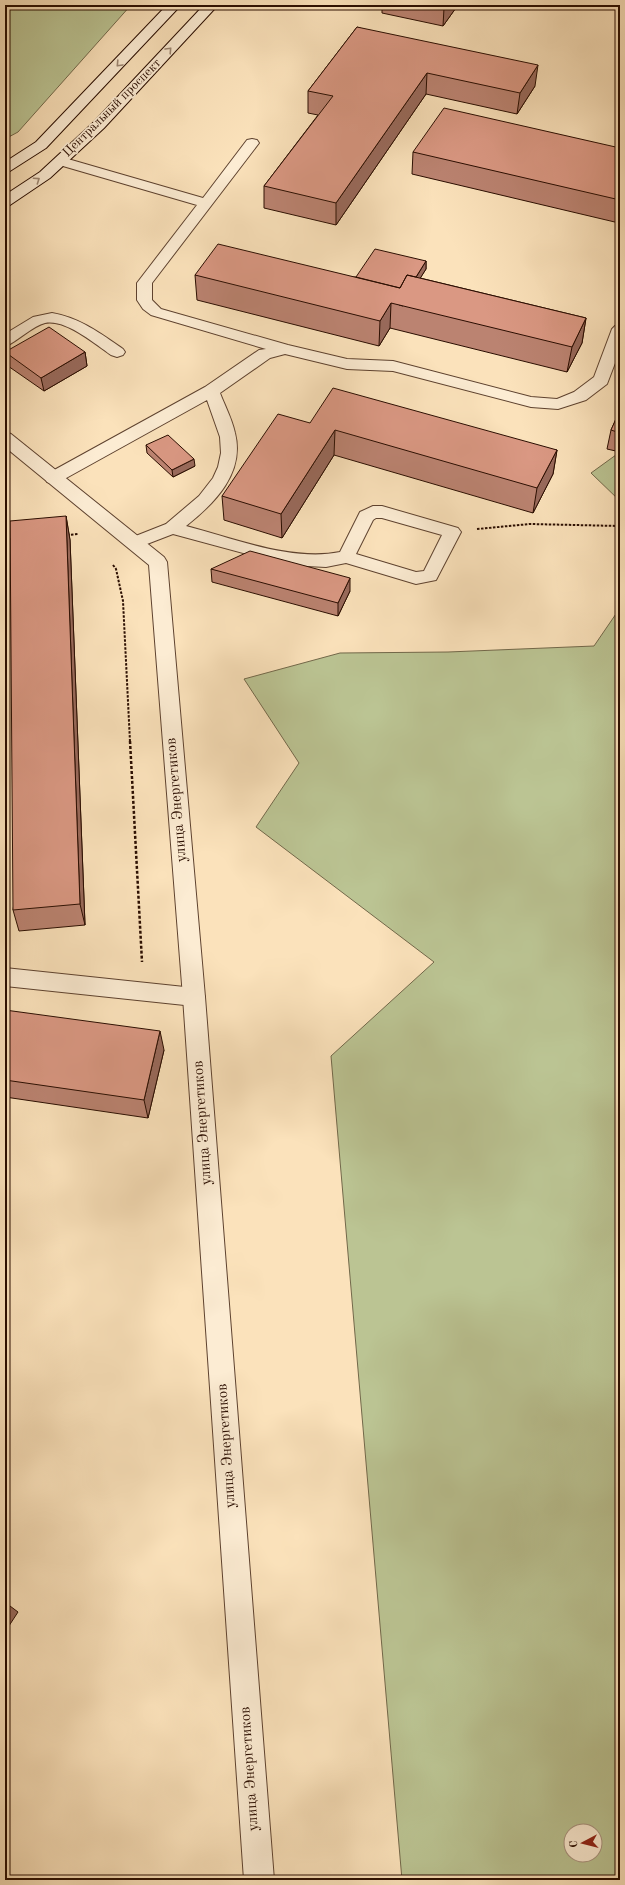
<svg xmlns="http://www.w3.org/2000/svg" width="625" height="1885" viewBox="0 0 625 1885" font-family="'Old Standard TT',serif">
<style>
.green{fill:#bbc493;stroke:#72684a;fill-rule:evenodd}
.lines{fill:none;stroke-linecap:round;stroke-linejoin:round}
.lane-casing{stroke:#5e422f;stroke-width:2}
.street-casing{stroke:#5e422f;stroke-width:2}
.secondary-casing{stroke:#2a0d00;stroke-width:2}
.path-far1{stroke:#2a0d00;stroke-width:2;stroke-dasharray:2.5 1.5;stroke-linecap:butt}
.path{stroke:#2a0d00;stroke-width:2.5;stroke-dasharray:3 2;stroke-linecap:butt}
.lane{fill:#fcecd3;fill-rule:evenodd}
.street{fill:#fcecd3;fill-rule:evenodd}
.secondary{fill:#fcecd3;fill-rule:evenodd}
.wall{fill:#bb8371;stroke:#2a0d00}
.shaded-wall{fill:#996a5c;stroke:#2a0d00}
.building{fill:#da9883;stroke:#2a0d00}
.oneway{stroke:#9e8874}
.labels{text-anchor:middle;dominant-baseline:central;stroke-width:3.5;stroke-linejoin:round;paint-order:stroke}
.far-street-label{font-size:13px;fill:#2a0d00;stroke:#fcecd3}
.street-label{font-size:15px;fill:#2a0d00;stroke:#fcecd3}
</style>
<rect width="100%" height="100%" fill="#fbe2bb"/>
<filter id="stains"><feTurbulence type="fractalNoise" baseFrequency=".005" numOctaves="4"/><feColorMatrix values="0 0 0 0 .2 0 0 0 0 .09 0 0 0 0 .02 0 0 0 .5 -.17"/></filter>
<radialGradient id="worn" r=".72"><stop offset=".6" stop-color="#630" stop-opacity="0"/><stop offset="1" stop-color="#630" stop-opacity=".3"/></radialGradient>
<path class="green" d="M5,5H131L18,132L5,139Z
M620,452V501L591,473Z
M620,608V1880H402L331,1056L434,962L256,827L299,763L244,679L340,653L448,652L594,646ZM571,1831H595V1855H571Z"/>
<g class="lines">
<defs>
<path id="lane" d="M252,139L257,140L259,143L152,283V300L161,309L288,345L347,359L393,361L531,397L557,399L574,392L594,377L612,329L615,326L620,324V350L607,384L586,400L558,409L531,407L393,371L347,369L285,354L270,358L220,393C225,406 232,419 235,433C245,473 215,503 186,526C233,538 292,562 340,552L360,512L373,506H382L458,528L461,532L436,580L416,584L346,563L326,567L287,565L173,534L134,549L128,547L125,543L128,539L166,524L199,496L213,478L218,467L221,453L220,437L207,400L59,482L53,484L47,482L45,478L47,474L205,387L259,350L266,349L151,315L143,309L137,300V283L197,205L56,164L54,161L56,158L61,157L203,198L247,140ZM376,518H382L442,535L424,571L416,572L356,554L373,520Z
M52,313C80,318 100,333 123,349L125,352L123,355L117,357L111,355C95,344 66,319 45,323C33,326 21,338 10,344L5,346V334L33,317Z
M5,968L194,988L202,990L205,997L202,1004L194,1006L5,986Z"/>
<path id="street" d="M5,432L11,434L164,557L167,562L205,997L274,1880H244L183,997L149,565L5,447Z"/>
<path id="secondary" d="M167,5H181L46,148L10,171L5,172V162L36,142Z
M204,5H218L104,128L50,178L10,205L5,206V195L40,172L94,122Z"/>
</defs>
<use href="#lane" class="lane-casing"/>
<use href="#street" class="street-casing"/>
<use href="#secondary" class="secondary-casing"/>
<path class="path-far1" d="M477,529L530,524L620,526
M67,535L78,534
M5,540L12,539
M113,565L116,569L123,601L130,742"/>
<path class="path" d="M130,741L142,962"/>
<use href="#lane" class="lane"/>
<use href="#street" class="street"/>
<use href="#secondary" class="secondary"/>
</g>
<path class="wall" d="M382,5H458L443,26L382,13Z
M357,27L535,86L517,114L426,94L336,225L264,208V186L318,115L308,113V91Z
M620,148V222L619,223L412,174L413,152Z
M426,261V269L420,278L586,318L582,343L567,372L390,328L379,346L197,300L195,275L356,277Z
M5,352H85L87,366L44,391L8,366Z
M620,410V452L607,449L611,430Z
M310,423L557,450L553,474L533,513L334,455L282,538L224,520L222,496Z
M146,445L195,466L173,477L147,453Z
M66,516L70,540L85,925L19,931L13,910Z
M211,569L350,591L338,616L212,582Z
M5,1010L164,1050L148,1118L5,1097Z"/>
<path class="shaded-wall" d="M446,5H458L443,26L444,8Z
M538,65L535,86L517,114L520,93Z
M427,73L426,94L336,225V203Z
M426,261V269L403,306L399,305Z
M391,303L390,328L379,346L380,321Z
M586,318L582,343L567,372L572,347Z
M85,352L87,366L44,391L41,378Z
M335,430L334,455L282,538L281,514Z
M557,450L553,474L533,513L537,488Z
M194,459L195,466L173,477L172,470Z
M66,516L70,540L85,925L80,904Z
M350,578V591L338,616V603Z
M160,1031L164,1050L148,1118L144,1100Z
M10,1606L18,1612L5,1632V1614Z"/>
<path class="building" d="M432,5H446L444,8Z
M357,27L538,65L520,93L427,73L336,203L264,186L333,96L308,91Z
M444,108L620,148V200L413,152Z
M218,244L400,288L407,275L586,318L572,347L391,303L380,321L195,275Z
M375,249L426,261L416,277L407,275L400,288L356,277Z
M49,327L85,352L41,378L5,352Z
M333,388L557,450L537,488L335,430L281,514L222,496L278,414L310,423Z
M620,410V433L611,430Z
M168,435L194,459L172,470L146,445Z
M66,516L80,904L13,910L10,521Z
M250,551L350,578L338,603L211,569Z
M5,1010L160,1031L144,1100L5,1080Z
M5,1602L10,1606L5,1614Z"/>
<defs><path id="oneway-chevron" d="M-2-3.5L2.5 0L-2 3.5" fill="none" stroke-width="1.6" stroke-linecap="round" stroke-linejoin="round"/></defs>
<g class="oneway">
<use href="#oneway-chevron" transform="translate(169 50) rotate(-47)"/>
<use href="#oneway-chevron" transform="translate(119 64) rotate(133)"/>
<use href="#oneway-chevron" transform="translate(37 180) rotate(-34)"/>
</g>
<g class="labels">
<g class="far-street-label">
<text transform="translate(112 108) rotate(-45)">Центральный проспект</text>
</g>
<g class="street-label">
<text transform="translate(177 800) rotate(-95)">улица Энергетиков</text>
<text transform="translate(203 1123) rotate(-94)">улица Энергетиков</text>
<text transform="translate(227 1446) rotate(-94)">улица Энергетиков</text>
<text transform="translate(250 1769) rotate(-94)">улица Энергетиков</text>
</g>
</g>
<rect width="625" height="1885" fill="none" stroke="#fbe2bb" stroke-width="20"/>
<rect x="6" y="6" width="613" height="1873" fill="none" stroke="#2a0d00" stroke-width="2"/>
<rect x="10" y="10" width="605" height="1865" fill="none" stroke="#2a0d00"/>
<g transform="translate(583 1843) rotate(263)"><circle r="19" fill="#fcecd3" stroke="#a8937f"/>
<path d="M0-3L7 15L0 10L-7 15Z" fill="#8f2418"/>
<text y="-6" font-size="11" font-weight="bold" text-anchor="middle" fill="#2a0d00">С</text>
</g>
<rect width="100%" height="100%" filter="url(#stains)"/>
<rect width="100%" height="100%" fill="url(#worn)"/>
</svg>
